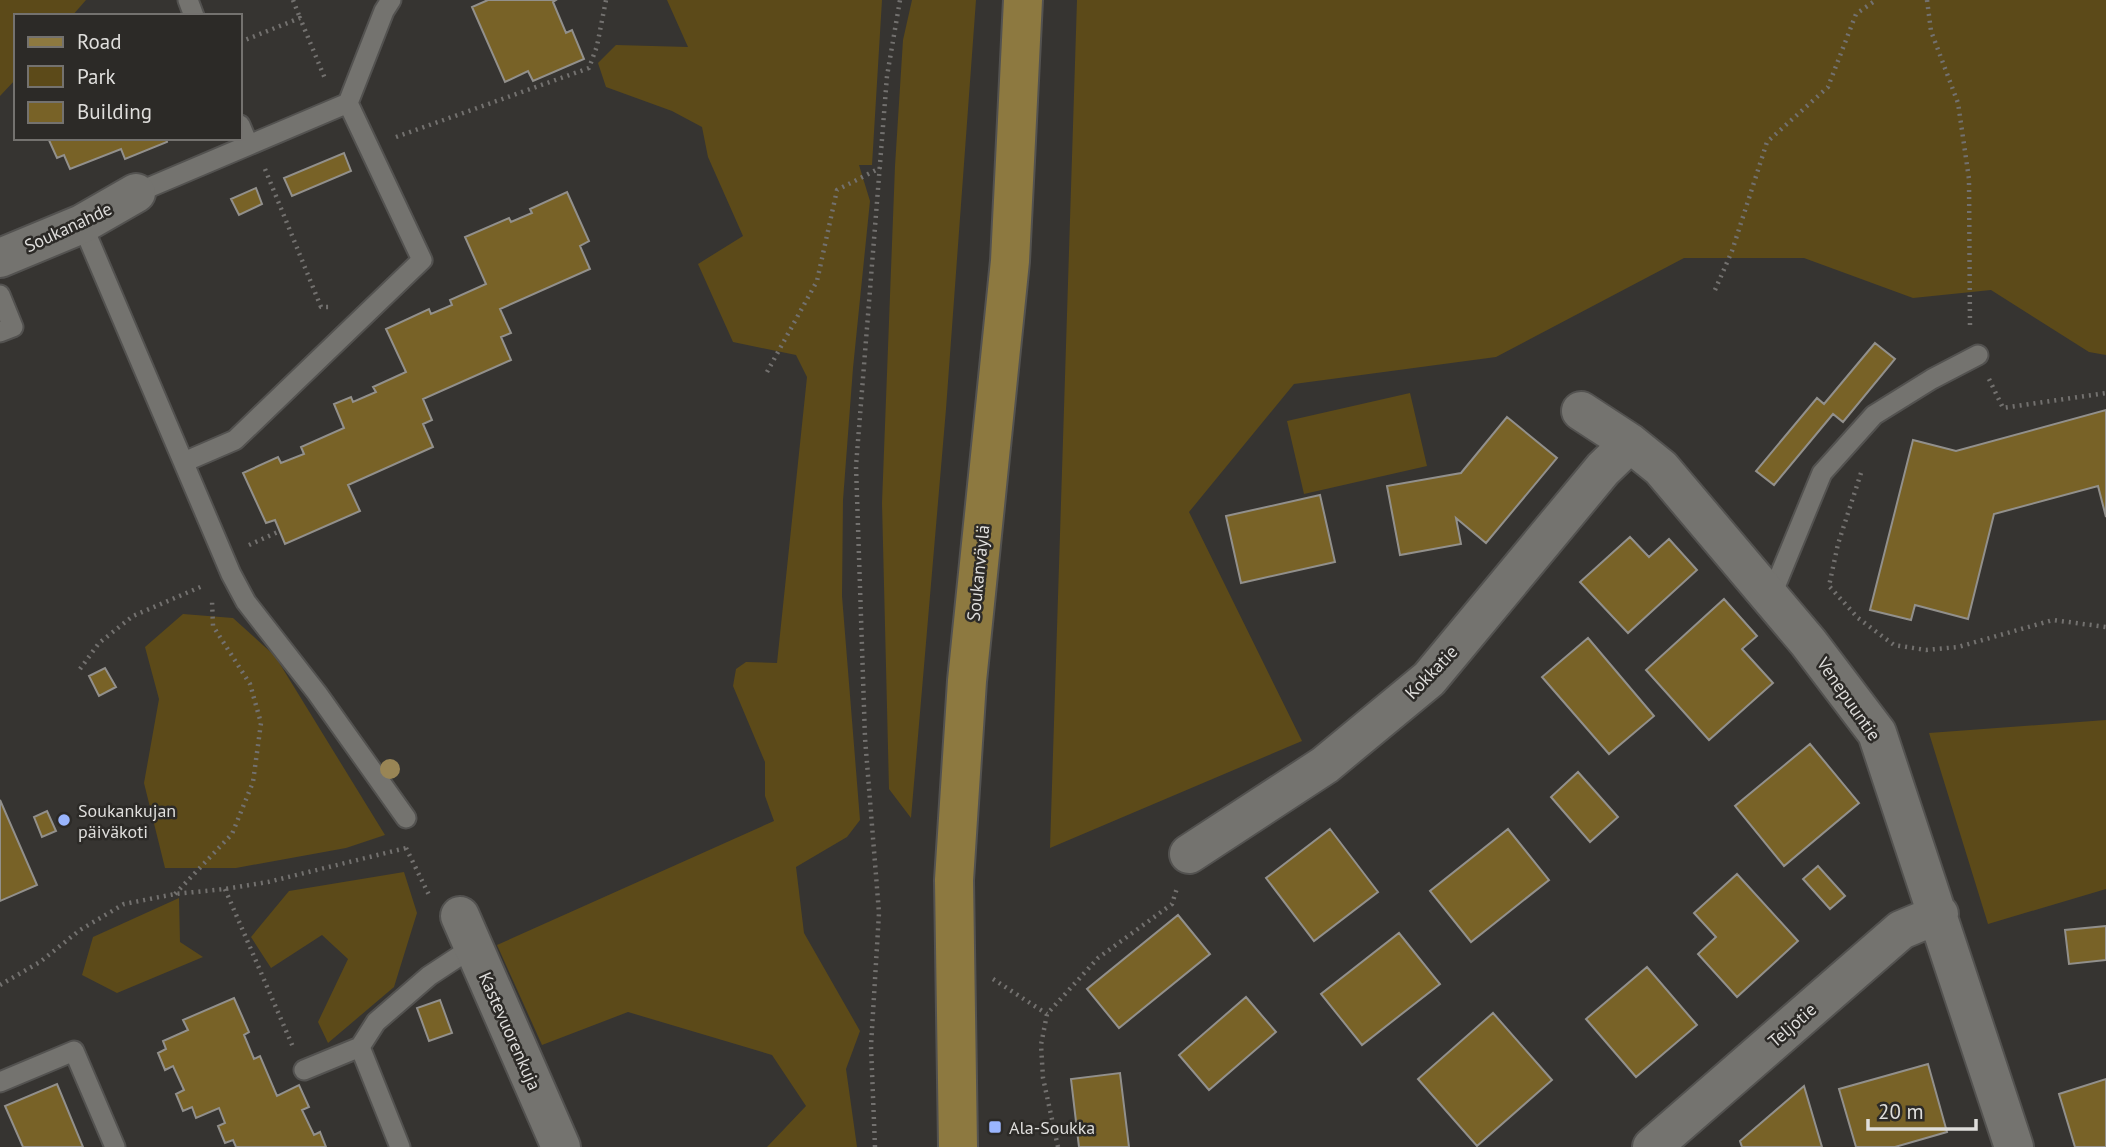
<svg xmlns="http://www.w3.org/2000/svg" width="2106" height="1147" viewBox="0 0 2106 1147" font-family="'PT Sans',sans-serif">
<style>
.green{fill:#5c4a19}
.building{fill:#786227;stroke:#92908c;stroke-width:2}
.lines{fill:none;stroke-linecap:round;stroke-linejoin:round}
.lane-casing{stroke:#535250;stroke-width:23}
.street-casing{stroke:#535250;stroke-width:42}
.primary-casing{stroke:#535250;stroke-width:42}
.path{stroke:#73716f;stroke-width:4.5;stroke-dasharray:2 5;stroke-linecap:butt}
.lane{stroke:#74736f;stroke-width:19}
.street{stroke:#74736f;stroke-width:38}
.primary{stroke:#8d7940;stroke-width:38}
.tree{fill:#998555}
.poi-dot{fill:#9ab5fd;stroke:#2c2a27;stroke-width:2.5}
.labels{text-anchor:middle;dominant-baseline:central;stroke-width:5;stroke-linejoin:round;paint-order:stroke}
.street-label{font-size:18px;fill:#dfdedc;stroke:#2c2a27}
.poi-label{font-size:18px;fill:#dfdedc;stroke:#2c2a27;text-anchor:start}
</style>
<rect width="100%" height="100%" fill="#363431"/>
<path class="green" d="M0,0H86L72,16H16V79L0,96Z
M667,0H882L872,165H859L870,201L853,368L843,500L842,596L860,820L847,837L796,867L804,933L860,1031L846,1069L857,1147H767L806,1106L772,1055L628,1012L542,1045L497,945L774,821L765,796V762L733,686L736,669L746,662L777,663L807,377L796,355L733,342L698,264L743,236L708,157L702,127L672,111L606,87L598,63L616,45L688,47Z
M912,0H976L946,409L911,818L889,789L882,503L895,166L903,40Z
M1077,0H2106V355L2089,352L1991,290L1913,298L1804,258H1684L1496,357L1294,384L1189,512L1302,741L1050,848Z
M1410,393L1427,466L1304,494L1287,421Z
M183,614L233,618L275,656L385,835L346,848L236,868H165L144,783L159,699L145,647Z
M2106,720V889L1988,924L1929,733Z
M404,872L417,913L394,987L328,1043L318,1022L348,959L322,935L271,968L251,937L289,891Z
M179,898L180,942L203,957L117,993L82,975L93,937Z"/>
<path class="building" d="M488,0H556L553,2L566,33L572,30L584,59L533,81L528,71L505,82L472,7Z
M48,138H166L167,142L125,159L121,149L70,169L64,155L57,158Z
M344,153L351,171L292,196L284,178Z
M256,188L262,204L239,215L231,199Z
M567,192L589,241L580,246L590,269L500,309L511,333L501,337L511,360L423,399L432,420L423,424L433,447L348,485L360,511L285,544L275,520L266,523L243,473L278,457L281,463L304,454L301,447L344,428L334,404L351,397L353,402L376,392L373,387L406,372L386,329L429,309L431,314L452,305L450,300L486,284L465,237L509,218L511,222L532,213L530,209Z
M1875,343L1895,359L1843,422L1833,414L1774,485L1756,471L1817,398L1824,404Z
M2106,410V517L2098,486L1994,514L1968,619L1915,605L1911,620L1870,610L1913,440L1956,451Z
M1507,417L1557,458L1486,543L1456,518L1461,544L1400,555L1387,486L1461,473Z
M1320,495L1335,562L1241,583L1226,516Z
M1630,537L1649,557L1669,539L1697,570L1628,633L1580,582Z
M1724,599L1757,636L1742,649L1773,683L1709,740L1646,670Z
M1588,638L1654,716L1609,754L1542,677Z
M105,668L116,687L99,696L89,676Z
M1810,744L1859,803L1784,866L1735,806Z
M1578,772L1618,817L1590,842L1551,797Z
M0,800L37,885L0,901Z
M47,811L56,831L42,837L34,817Z
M1330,829L1378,892L1314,941L1266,878Z
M1508,829L1549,880L1471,942L1430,891Z
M1818,866L1845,896L1830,909L1803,879Z
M1737,874L1798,941L1737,997L1698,954L1716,937L1694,913Z
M1178,915L1210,954L1119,1028L1087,989Z
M2106,926V960L2069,964L2065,930Z
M1399,933L1440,984L1362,1045L1321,994Z
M1647,967L1697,1025L1636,1077L1586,1019Z
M1246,997L1276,1032L1209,1090L1179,1055Z
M234,998L249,1032L244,1035L254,1059L260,1056L277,1096L299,1085L309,1107L302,1110L314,1135L320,1132L326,1147H236L233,1140L225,1143L218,1126L225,1123L219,1108L196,1118L192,1107L183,1111L176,1094L184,1090L173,1066L165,1070L158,1053L166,1049L163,1041L188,1030L183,1020Z
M440,1000L452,1033L429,1041L417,1008Z
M1493,1013L1552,1080L1477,1146L1418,1079Z
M1928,1064L1947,1132L1895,1147H1856L1839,1089Z
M1120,1073L1129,1147H1079L1071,1079Z
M2106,1079V1147H2075L2059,1094Z
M57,1084L83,1147H23L5,1106Z
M1804,1086L1822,1147H1742L1740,1141Z"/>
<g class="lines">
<defs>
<path id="lane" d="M188,0L194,16
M240,125L248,144
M136,193L348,103L384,11L391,0
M82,224L231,574L246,602L317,693L406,818
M0,295L13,327L0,332
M184,462L235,440L422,260L348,103
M1767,595L1777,582L1822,473L1874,415L1932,379L1978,355
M360,1047L400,1147
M304,1070L360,1047L376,1022L429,976L473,947
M0,1082L74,1051L115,1147"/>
<path id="street" d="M0,258L82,224L136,193
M1581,411L1630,443L1661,468L1808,642L1877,733L2014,1147
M1189,854L1325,765L1429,679L1603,469L1630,443
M460,916L561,1147
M1652,1147L1901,930L1939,914"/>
<path id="primary" d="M958,1147L954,880L967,681L1010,261L1023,0"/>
</defs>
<use href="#lane" class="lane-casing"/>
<use href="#street" class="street-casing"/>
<use href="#primary" class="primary-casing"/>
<path class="path" d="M293,0L300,18
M1927,0L1931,31L1958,103L1969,179L1970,329
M240,42L300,18L326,81
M396,137L589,68L597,46L606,0
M265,169L321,307H331
M1715,290L1732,251L1767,142L1828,87L1856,14L1876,0
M767,372L817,281L837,190L880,168
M1989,379L2003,408L2106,393
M1861,473L1838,544L1829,586L1858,618L1894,645L1926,650L1958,647L2053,620L2106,627
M249,545L280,531
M80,669L99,643L133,616L205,585
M406,848L430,897
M225,889L293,1047
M175,894L232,834L253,782L261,723L250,684L213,626L212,601
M993,979L1047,1014
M0,985L40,962L80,930L124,904L175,894L225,889L268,882L406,848
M875,1147L871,1046L879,913L865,738L856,466L887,76L900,0
M1058,1147L1043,1078L1041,1045L1047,1014L1098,958L1172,904L1177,888"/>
<use href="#lane" class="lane"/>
<use href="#street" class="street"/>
<use href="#primary" class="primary"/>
</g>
<circle class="tree" cx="390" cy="769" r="10"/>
<g class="poi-dot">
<circle cx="64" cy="820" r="7"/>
<rect x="988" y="1120" width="14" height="14" rx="3.5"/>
</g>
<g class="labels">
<g class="street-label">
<text transform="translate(68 227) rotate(-25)">Soukanahde</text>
<text transform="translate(978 573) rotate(-84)">Soukanväylä</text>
<text transform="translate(1431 672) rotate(-46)">Kokkatie</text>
<text transform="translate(1849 699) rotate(55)">Venepuuntie</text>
<text transform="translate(1792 1025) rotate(-41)">Teljotie</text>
<text transform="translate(510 1031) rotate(66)">Kastevuorenkuja</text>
</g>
<g class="poi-label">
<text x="78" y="810">Soukankujan<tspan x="78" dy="21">päiväkoti</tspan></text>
<text x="1009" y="1127">Ala-Soukka</text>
</g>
</g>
<rect x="14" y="14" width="228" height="126" fill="#2c2a27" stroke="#74726f" stroke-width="2"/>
<rect x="28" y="37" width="35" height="10" fill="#8d7940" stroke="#74726f" stroke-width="2"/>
<text x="77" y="49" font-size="21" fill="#dfdedc">Road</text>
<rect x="28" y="66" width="35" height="21" fill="#5c4a19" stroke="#74726f" stroke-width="2"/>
<text x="77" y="84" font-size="21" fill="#dfdedc">Park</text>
<rect x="28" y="102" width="35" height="21" fill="#786227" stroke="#74726f" stroke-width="2"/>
<text x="77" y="119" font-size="21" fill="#dfdedc">Building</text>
<path d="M1868 1119v10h108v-10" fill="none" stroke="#dfdedc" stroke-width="3.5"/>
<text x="1878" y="1119" font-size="21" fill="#dfdedc" stroke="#2c2a27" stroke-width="5" paint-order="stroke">20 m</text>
</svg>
